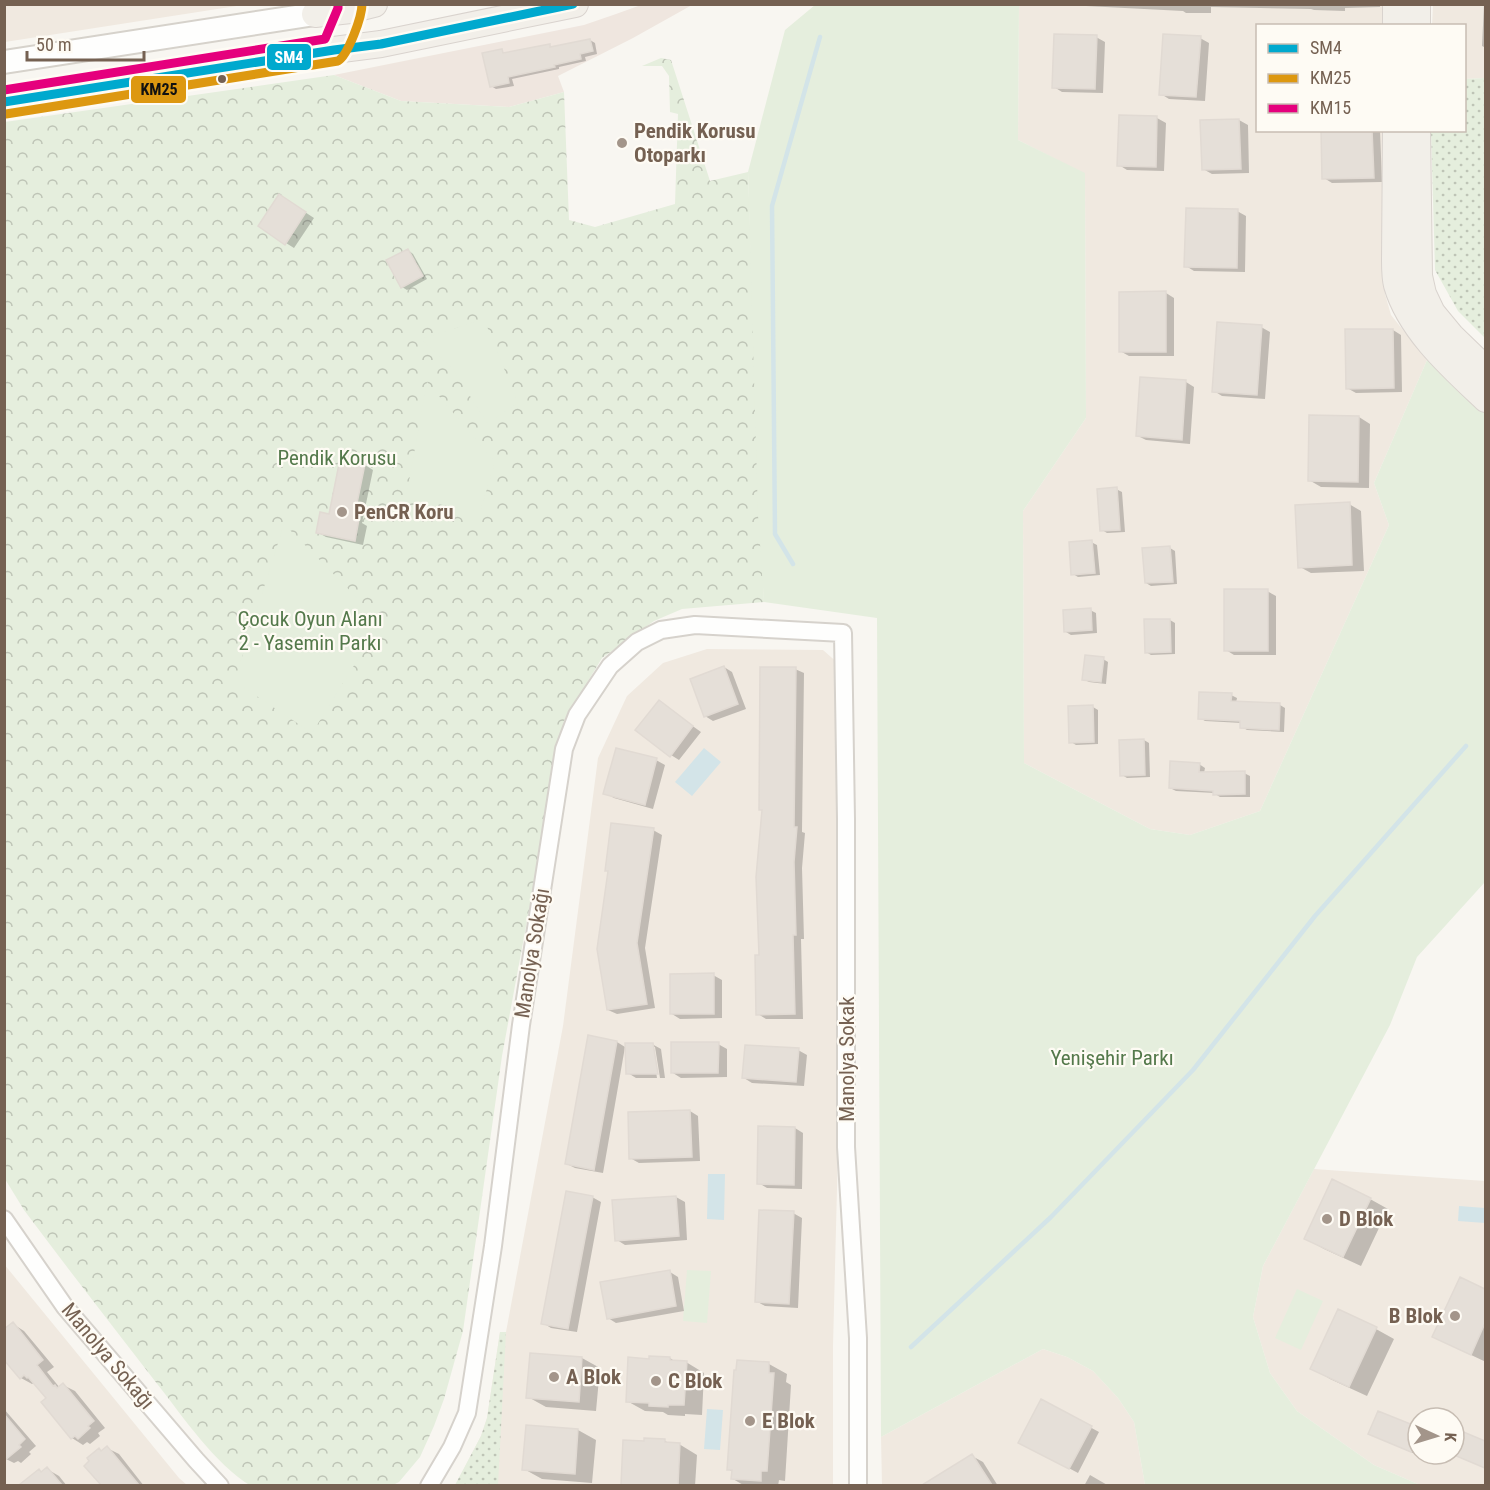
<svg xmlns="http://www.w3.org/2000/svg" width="1490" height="1490" viewBox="0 0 1490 1490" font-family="'Roboto Condensed',sans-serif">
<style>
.residential{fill:#f0e9e0;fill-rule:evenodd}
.commercial{fill:#efe6df}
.grass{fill:url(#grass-dots)}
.forest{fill:url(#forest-crowns)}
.green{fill:#e5eedd}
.water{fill:#d3e4e8}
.shadow{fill:#0003}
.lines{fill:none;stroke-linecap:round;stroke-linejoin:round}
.stream{stroke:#d3e4e8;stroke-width:4.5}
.building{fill:#e5dfd8;stroke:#e1dad3;stroke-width:1.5}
.street-casing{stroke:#d6d2cc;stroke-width:20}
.secondary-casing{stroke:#d6d2cb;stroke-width:26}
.primary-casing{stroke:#d9d3ce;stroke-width:28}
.street{stroke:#fefefd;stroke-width:16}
.secondary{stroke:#fefefd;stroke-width:22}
.primary{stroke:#f2efe9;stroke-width:26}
.bus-1-casing{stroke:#fefbf4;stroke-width:14}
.bus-2-casing{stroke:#fefbf4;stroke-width:14}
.bus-3-casing{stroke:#fefbf4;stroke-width:14}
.bus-1{stroke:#00a9ce;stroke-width:9}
.bus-2{stroke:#dd9810;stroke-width:9}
.bus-3{stroke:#e5007d;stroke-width:9}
.bus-dot{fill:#756152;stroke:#fefbf4;stroke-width:2}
.poi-dot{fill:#a3958a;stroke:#fefbf4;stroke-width:2}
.labels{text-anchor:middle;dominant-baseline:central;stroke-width:4.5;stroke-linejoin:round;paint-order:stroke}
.poi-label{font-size:21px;font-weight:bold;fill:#756152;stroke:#fefbf4;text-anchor:start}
.park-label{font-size:21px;fill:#54794b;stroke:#fefbf4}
.street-label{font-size:21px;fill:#756152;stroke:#fefbf4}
.line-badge{stroke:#fefbf4;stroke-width:2}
.badge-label{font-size:16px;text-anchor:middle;font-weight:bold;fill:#fff}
.pale-badge-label{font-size:16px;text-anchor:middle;font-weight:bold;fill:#111}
</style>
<defs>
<pattern id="grass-dots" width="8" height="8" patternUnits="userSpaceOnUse" patternTransform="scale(1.5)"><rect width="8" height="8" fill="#e5eedd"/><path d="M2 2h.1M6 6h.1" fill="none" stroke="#bec4b6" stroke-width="1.8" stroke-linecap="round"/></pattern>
<pattern id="forest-crowns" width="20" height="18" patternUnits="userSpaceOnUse" patternTransform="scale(1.5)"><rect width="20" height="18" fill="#e5eedd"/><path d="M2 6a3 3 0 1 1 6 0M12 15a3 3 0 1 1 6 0" fill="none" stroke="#bec4b6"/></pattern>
</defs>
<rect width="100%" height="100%" fill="#f8f6f1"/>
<path class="residential" d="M5,4H243V5L5,42Z
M1019,5H1383V25L1258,26V130L1383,131V272L1385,294L1391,315L1427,360L1374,483L1389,525L1260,811L1190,835L1150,829L1024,763L1023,511L1086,418L1085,174L1018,140Z
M1433,5H1485V78L1465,79L1464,26H1432Z
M707,649L823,650L839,664L841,1030L833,1347V1485L455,1486L481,1436L487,1418L500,1332H506L563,1026L598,758L627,696L663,663Z
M1314,1169L1485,1181V1485H1420L1374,1465L1297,1411L1270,1373L1253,1317L1263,1266ZM1418,1418H1454V1454H1418Z
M4,1264L179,1478L187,1485H5Z
M1043,1349L1067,1357L1093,1371L1118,1398L1134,1422L1145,1485H882L881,1437Z"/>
<path class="commercial" d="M641,5H692L633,38L558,76L564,92L509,107L401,101L334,75L584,25L616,14Z"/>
<path class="grass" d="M1485,78H1486L1485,338L1458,311L1435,270L1431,131L1464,130L1465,79Z
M500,1332H506L498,1485H455L481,1436L487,1418Z"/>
<path class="forest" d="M661,58L671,60L710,181L748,172L764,602L682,609L654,621L602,658L564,721L502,1056L463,1331L444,1399L434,1426L420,1457L399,1482L393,1485L251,1486C214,1463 184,1418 158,1385C113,1327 68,1269 24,1210L5,1179V122L334,75L401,101L509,107L564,92L569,220L595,227L675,204L678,114L670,112L669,76L662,66H642Z"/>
<path class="green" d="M815,5H1019L1018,140L1085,173L1086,418L1023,511L1024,763L1150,829L1190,835L1260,811L1389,525L1374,483L1427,360L1485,401V882L1417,957L1390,1025L1263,1266L1253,1317L1270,1373L1297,1411L1374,1465L1420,1485H1145L1134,1422L1118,1398L1093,1371L1067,1357L1043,1349L881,1437L877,618L764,602L758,515L748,172L785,30Z
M484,319L518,403L487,423L453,369L421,339Z
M427,382L495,462L480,512L406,498Z
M284,524L381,622L312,733L243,687L237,673Z
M687,1270L711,1271L707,1323L683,1321Z
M1297,1289L1323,1301L1301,1350L1275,1338Z"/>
<path class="water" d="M704,748L721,762L692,796L675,782Z
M708,1174H725L724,1220L707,1219Z
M1459,1206L1485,1208V1223L1458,1221Z
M707,1409L723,1410L720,1450L704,1449Z"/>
<path class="shadow" d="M1047,4H1380V7L1345,8V11L1314,10L1311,9L1211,7V13H1186L1183,11Z
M1484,4H1486V48L1482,46Z
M1096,37L1105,42L1103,93L1062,92L1054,87Z
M1200,38L1209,43L1205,101L1169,99L1161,94Z
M590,40L595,43L597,54L585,57L586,61L559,67V69L512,79L514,86L496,89L491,86L501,51L507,54L549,45L554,48Z
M1120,117L1157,118L1166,123L1164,171L1127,170L1119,165Z
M1239,120L1248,125L1249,173L1212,174L1203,169L1202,121Z
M1322,130H1380L1382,182L1332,183L1324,178Z
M288,201L314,218L294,248L286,243Z
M1237,211L1246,216L1245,272L1194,271L1186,266Z
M408,250L413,254L427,279L407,290L402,287Z
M1121,293H1166L1174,298V356H1129L1120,351Z
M1261,327L1270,332L1265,399L1222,396L1214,391Z
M1393,330L1401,335L1402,392L1356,393L1347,388Z
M1186,382L1194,387L1190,444L1146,440L1138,436Z
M1359,417L1370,424L1369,488L1321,487L1309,480Z
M341,460L365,465L373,470L362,523L367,526L363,545L326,537L317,532L330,516Z
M1116,489L1122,492L1125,532L1107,533L1102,530Z
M1349,504L1361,511L1364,571L1311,573L1300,567Z
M1091,542L1097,545L1100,575L1078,577L1073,574Z
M1170,548L1175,551L1177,584L1151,586L1146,583Z
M1267,591L1276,596V655H1234L1226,650Z
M1090,610L1096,613L1097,633L1071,635L1066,632Z
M1170,620L1175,623V654L1151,655L1146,652Z
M1103,659L1108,662L1106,684L1089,682L1083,679Z
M724,667L732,672L746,709L713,721L705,716Z
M795,669L804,673L802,832L805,833L802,868L804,939H801L803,1019H766L758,1014L763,811L760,809Z
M1231,695L1237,698L1236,703L1280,705L1285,708L1284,732L1247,730L1242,727V723L1205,721L1200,718Z
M659,702L701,732L679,760L671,755Z
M1093,707L1098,710V744L1076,745L1071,742Z
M1144,740L1149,743L1150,777L1127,778L1122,775Z
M656,760L665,765L653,809L614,798L605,793Z
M1199,764L1205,768L1204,773H1244L1250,776V797H1220L1215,794V793L1176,791L1170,788Z
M653,830L662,835L645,948L655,1008L617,1014L608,1010Z
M713,975L722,980V1018L680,1019L672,1014Z
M617,1042L625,1047L603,1173L575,1168L567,1164Z
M652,1044L661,1049L665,1078H660L655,1047H652L657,1078H636L628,1073Z
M718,1044L727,1049V1077L681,1078L673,1073Z
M798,1050L807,1055L804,1086L752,1083L744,1078Z
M690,1111L698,1116L700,1161L639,1163L630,1158Z
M795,1128L803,1133L802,1189L767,1188L759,1183Z
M592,1197L601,1202L577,1332L551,1328L543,1323Z
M676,1197L685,1202L687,1240L625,1245L617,1240Z
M1370,1199L1388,1209L1361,1266L1324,1249L1306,1239Z
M793,1213L802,1218L798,1308L765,1306L756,1301Z
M670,1272L678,1277L684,1311L616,1323L608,1318Z
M1461,1279L1486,1291V1362L1452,1346L1434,1336Z
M13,1324L24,1331L54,1367L47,1372L60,1388L63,1385L75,1391L105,1428L98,1433L100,1436L90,1444L87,1442L83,1445L72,1438L48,1398L34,1383L32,1384L21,1378L4,1358V1326L8,1328Z
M1376,1329L1394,1339L1367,1396L1330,1379L1312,1368Z
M531,1355L582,1358L600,1368L596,1411L546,1407L528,1397Z
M670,1358L676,1362H686L704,1373L702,1415L685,1414V1416L668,1415L663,1412L645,1411L627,1401L650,1360Z
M769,1364L787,1374L786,1382L791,1385L785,1481L779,1480L778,1486H745L733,1479V1472L728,1469Z
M1042,1401L1099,1432L1078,1473L1020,1442Z
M4,1409L36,1446L29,1452L31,1454L21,1463L18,1461L14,1463L4,1458Z
M527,1427L578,1430L596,1440L592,1483L542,1479L524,1469Z
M1418,1429V1454H1421L1420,1456L1378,1438L1370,1434Z
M1454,1430L1486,1443V1468L1451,1454H1454Z
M665,1441L671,1444H679L697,1455L695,1486H625L622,1484Z
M107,1448L119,1454L144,1486H103L87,1466L99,1450L102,1452Z
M972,1456L983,1462L998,1486H925Z
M47,1469L59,1476L67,1486H29Z
M1090,1475L1109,1486H1084Z"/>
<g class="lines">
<path class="stream" d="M793,564L775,534L772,206L820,37
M911,1347L1051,1217L1193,1070L1315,916L1466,746"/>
</g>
<path class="building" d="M1054,34L1097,35L1095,89L1052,88Z
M1163,34L1201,36L1196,97L1159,95Z
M590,39L593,51L580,54L581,59L554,65L555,67L508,77L509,83L490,87L482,53L502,49L503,53L550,44V47Z
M1119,115L1157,116L1156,167L1117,166Z
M1239,119L1241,169L1202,170L1200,120Z
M1321,130H1372L1374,178L1322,179Z
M279,194L306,212L285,245L258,226Z
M1186,208L1238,209L1237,268L1184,267Z
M408,249L423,276L401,288L386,260Z
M1166,291V352H1119V292Z
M1217,322L1262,325L1257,395L1212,392Z
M1345,329H1393L1394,388L1346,389Z
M1140,377L1186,380L1182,440L1136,436Z
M1309,415L1359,416L1358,482L1308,481Z
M340,459L365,464L354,518L359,519L355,541L316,533L320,512L329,514Z
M1117,487L1120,530L1100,531L1097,489Z
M1350,502L1352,565L1298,568L1295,505Z
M1092,540L1095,573L1071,575L1069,542Z
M1170,546L1173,582L1145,583L1142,548Z
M1224,589H1268V651H1224Z
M1091,608L1092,630L1064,632L1063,610Z
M1144,619H1170L1171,652L1145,653Z
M1085,655L1104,657L1101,682L1082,680Z
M724,666L738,704L704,717L690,679Z
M760,667H796L794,827H797L794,862L796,935H793L795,1014L756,1015L755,955H759L756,877L762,810H759Z
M1199,692L1232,693L1231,701L1280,703L1279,730L1240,728V721L1198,719Z
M659,700L693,726L670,757L635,730Z
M1093,705L1094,742L1069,743L1068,706Z
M1144,739L1145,775L1120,776L1119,740Z
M616,748L657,758L645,805L603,794Z
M1170,761L1200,763L1199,772L1245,771V794L1213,795V791L1169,788Z
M611,823L654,828L637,943L647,1004L607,1010L597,949L608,871H605Z
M714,973V1014H670V974Z
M588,1035L617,1041L594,1170L565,1164Z
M671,1042H719L718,1073H671Z
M625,1043H653L658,1074H626Z
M745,1045L799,1048L796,1082L742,1078Z
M690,1110L692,1157L629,1159L628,1112Z
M758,1126L795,1127L794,1185L757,1184Z
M1332,1179L1371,1198L1343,1257L1304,1239Z
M566,1191L593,1196L568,1329L541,1324Z
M676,1196L679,1236L615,1241L612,1200Z
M759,1210L794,1211L789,1304L755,1302Z
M670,1270L676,1306L607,1319L600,1282Z
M1460,1277L1485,1289V1323L1471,1355L1432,1337Z
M1338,1309L1377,1327L1349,1387L1310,1369Z
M13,1322L43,1360L37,1365L53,1386L55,1385L57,1388L63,1383L94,1421L88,1426L90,1428L78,1439L75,1436L71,1439L41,1402L46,1398L28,1377L27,1378L24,1375L20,1379L4,1360V1329Z
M530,1353L582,1357L579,1402L526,1398Z
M649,1356L670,1357V1360L687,1361L684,1405H668V1407L649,1406V1403L626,1402L628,1357L649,1359Z
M737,1360L769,1362V1373H774L767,1471H761V1481L731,1479L732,1470H727L734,1370H736Z
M1041,1399L1092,1426L1069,1469L1018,1443Z
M1378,1411L1418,1427V1436L1411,1452L1368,1434Z
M4,1414L25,1439L19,1445L21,1447L4,1461Z
M526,1425L578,1429L575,1474L522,1470Z
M1454,1428L1485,1441V1468L1454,1455Z
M644,1438L665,1439V1442L680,1443L678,1485H621L623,1440L644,1441Z
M107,1446L139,1485H101L84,1466L89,1461L87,1458L99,1448L101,1451Z
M972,1454L992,1485H922Z
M47,1467L62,1485H19L39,1469L41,1472Z"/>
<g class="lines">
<defs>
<path id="street" d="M4,1219L65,1307L196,1460L220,1486
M429,1486L452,1447L467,1413L493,1246L521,1025L564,749L577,715L610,666L637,642L661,630L695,625L843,633L846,819V1147L858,1338V1486"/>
<path id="secondary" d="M4,62L315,14
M4,102L334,50"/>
<path id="primary" d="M1396,4V26
M315,14L350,10L374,4
M1417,26V4
M334,50L381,44L575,4
M1396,130L1395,261C1395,269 1395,277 1397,285C1410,330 1452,367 1486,399
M1417,130L1419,276L1423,294L1432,313L1451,336L1486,370"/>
</defs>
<use href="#street" class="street-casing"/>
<use href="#secondary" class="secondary-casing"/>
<use href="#primary" class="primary-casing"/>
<use href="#street" class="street"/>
<use href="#secondary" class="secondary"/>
<use href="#primary" class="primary"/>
<defs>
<path id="bus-1" d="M4,102L334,50L381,44L573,4"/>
<path id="bus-2" d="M6,114L338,61C348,55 362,17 362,4"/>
<path id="bus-3" d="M4,90L325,39L338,8V4"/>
</defs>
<use href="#bus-1" class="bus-1-casing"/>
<use href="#bus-2" class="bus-2-casing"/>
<use href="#bus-3" class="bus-3-casing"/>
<use href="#bus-1" class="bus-1"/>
<use href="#bus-2" class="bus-2"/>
<use href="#bus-3" class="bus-3"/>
</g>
<circle class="bus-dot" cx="222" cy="79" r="5"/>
<g class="poi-dot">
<circle cx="622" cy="143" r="6"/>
<circle cx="342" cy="512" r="6"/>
<circle cx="1327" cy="1219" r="6"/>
<circle cx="1455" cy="1316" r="6"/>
<circle cx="554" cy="1377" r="6"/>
<circle cx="656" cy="1381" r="6"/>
<circle cx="750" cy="1421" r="6"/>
</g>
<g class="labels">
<g class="poi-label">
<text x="634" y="131">Pendik Korusu<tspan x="634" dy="24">Otoparkı</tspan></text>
<text x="354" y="512">PenCR Koru</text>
<text x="1339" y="1219">D Blok</text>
<text x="1443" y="1316" text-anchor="end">B Blok</text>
<text x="566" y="1377">A Blok</text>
<text x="668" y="1381">C Blok</text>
<text x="762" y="1421">E Blok</text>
</g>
<g class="park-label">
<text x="337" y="458">Pendik Korusu</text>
<text x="310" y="619">Çocuk Oyun Alanı<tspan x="310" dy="24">2 - Yasemin Parkı</tspan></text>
<text x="1112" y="1058">Yenişehir Parkı</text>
</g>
<g class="street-label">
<text transform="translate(532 953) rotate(-81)">Manolya Sokağı</text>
<text transform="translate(847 1059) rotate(-90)">Manolya Sokak</text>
<text transform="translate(108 1356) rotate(50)">Manolya Sokağı</text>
</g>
</g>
<g class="line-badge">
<rect x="266" y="43" width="46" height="28" rx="6" fill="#00a9ce"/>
<rect x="130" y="75" width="57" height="29" rx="6" fill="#dd9810"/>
</g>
<g class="badge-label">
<text x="289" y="63">SM4</text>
</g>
<g class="pale-badge-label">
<text x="159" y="95">KM25</text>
</g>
<rect width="1490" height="1490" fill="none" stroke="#756152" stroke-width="12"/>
<rect x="1256" y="24" width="210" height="108" fill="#fefbf4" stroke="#c7bdb3" stroke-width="1.5"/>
<rect x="1268" y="44" width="30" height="9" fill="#00a9ce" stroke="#c7bdb3" stroke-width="1.5"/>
<text x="1310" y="54" font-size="18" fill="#756152">SM4</text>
<rect x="1268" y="74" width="30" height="9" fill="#dd9810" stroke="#c7bdb3" stroke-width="1.5"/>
<text x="1310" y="84" font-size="18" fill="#756152">KM25</text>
<rect x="1268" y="104" width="30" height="9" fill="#e5007d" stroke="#c7bdb3" stroke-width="1.5"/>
<text x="1310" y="114" font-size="18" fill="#756152">KM15</text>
<g transform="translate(1436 1436) rotate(94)"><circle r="28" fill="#fefbf4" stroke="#c7bdb3" stroke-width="1.5"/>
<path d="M0-4.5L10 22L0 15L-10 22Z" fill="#a3958a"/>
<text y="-9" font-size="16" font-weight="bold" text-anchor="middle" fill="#756152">K</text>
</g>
<path d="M27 51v9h117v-9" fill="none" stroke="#756152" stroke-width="3"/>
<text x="36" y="51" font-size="18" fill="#756152" stroke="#fefbf4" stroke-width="4.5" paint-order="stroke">50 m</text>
</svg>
